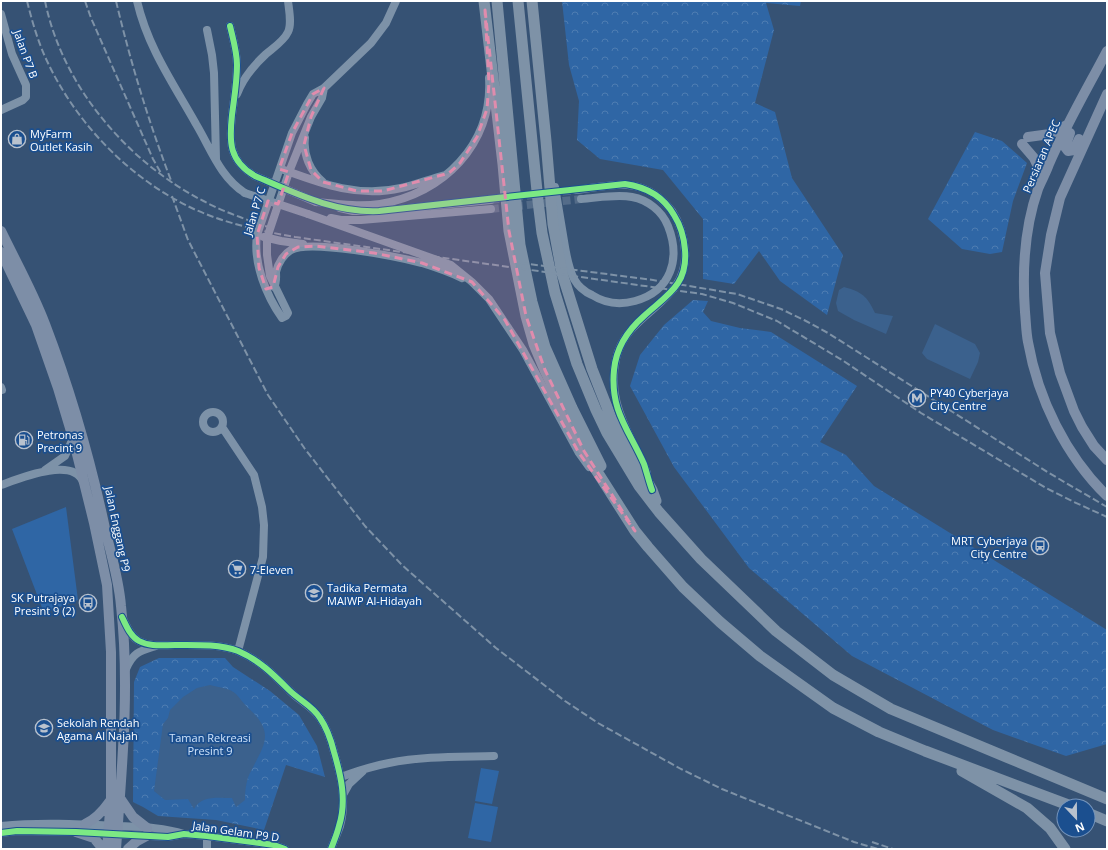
<svg xmlns="http://www.w3.org/2000/svg" width="1108" height="850" viewBox="0 0 1108 850" font-family="'Open Sans',sans-serif">
<style>
.forest{fill:url(#forest-crowns)}
.pitch{fill:#2f66a5}
.water{fill:#3b618d}
.lines{fill:none;stroke-linecap:round;stroke-linejoin:round}
.minor-tunnel{stroke:#546c89;stroke-width:8;stroke-dasharray:8 4;stroke-linecap:butt}
.minor{stroke:#7d92a8;stroke-width:8}
.major{stroke:#7d8ea7;stroke-width:10}
.highway{stroke:#7e92a7;stroke-width:11}
.rail{stroke:#7e92a7;stroke-width:2;stroke-dasharray:7 3;stroke-linecap:butt}
.minor-bridge{stroke:#7d92a8;stroke-width:8}
.cycleway-casing{stroke:#1b4f8f;stroke-width:8}
.cycleway{stroke:#7ce984;stroke-width:6}
.marked{fill:#e08cad;fill-opacity:0.2;stroke:#e08cad;stroke-width:3;stroke-dasharray:8 5;stroke-linejoin:round}
.labels{text-anchor:middle;dominant-baseline:central;stroke-width:3.5;stroke-linejoin:round;paint-order:stroke}
.street-label{font-size:11px;fill:#fff;stroke:#1b4f8f}
.poi-label{font-size:11px;fill:#fff;stroke:#1b4f8f;text-anchor:start}
.park-label{font-size:11px;fill:#cfe3fa;stroke:#1b4f8f}
</style>
<defs>
<pattern id="forest-crowns" width="20" height="18" patternUnits="userSpaceOnUse"><rect width="20" height="18" fill="#2f66a5"/><path d="M2 6a3 3 0 1 1 6 0M12 15a3 3 0 1 1 6 0" fill="none" stroke="#4e7db2"/></pattern>
</defs>
<rect width="100%" height="100%" fill="#365274"/>
<path class="forest" d="M562,1H801L800,6L766,3L774,30L755,103L775,112L792,178L843,255L827,315L780,281L759,251L734,284L703,279V219L663,170L600,159L577,140L579,101L569,65Z
M975,132L1002,141L1027,163L1013,201L1002,252L990,254L962,249L928,219Z
M693,300L708,301L703,312L711,321L740,328L771,332L857,386L820,442L846,455L874,486L1107,630V744L1066,756L993,730L852,656L749,568L674,467L630,386L640,355L664,325Z
M159,658H225L233,667L270,691L299,715L317,746L325,777L286,765L264,830L216,820L158,816L143,807L133,802L134,682L140,667Z"/>
<path class="pitch" d="M66,507L78,600L44,613L12,529Z
M481,768L499,771L492,804L475,801Z
M475,803L498,807L491,842L468,838Z"/>
<path class="water" d="M844,287C862,292 867,296 875,313L893,316L886,334L854,320L838,311L836,303L839,290Z
M935,324L975,344L980,353L978,362L970,379L927,359L922,353Z
M210,685C217,687 230,688 236,694C240,698 243,703 248,708C276,733 264,745 250,773C246,781 245,791 245,800L236,807L232,798C218,798 201,795 194,809L188,799L165,800L154,791L163,724L168,718L170,710L183,697L197,688Z"/>
<g class="lines">
<path class="minor-tunnel" d="M491,200L576,190
M491,209L581,199"/>
<path class="minor" d="M137,1C148,48 173,83 196,124C211,149 220,177 245,193
M1,14L12,54L26,85V97L23,100L1,110
M230,26C233,39 237,52 237,65C237,82 234,99 232,115C229,142 229,161 255,176
M207,30L212,55L214,73L216,159
M324,88L322,98L311,117L289,172L267,238V255L270,276L288,313L286,316L282,318C266,295 253,263 257,235L292,133L307,104L313,94L324,88L371,43L386,23L396,1
M237,94C243,78 253,66 266,54C273,48 284,41 288,32C292,24 289,10 288,1
M305,138C303,155 310,171 323,182
M284,170C322,184 359,198 401,188C415,185 430,179 445,175
M555,187C558,205 561,223 564,241C566,254 568,267 574,279C578,286 585,292 592,295C606,304 620,305 635,301C671,291 681,259 668,226C662,211 648,200 632,197C616,194 597,198 581,199
M576,190C615,185 644,175 672,211C680,223 684,237 685,251C689,304 626,311 616,359C609,391 619,415 633,443C638,453 643,462 647,473
M316,202C337,204 359,207 380,204C443,194 493,144 489,78
M340,208L353,211H379L491,200
M308,214L451,265L472,282L489,299L523,350L579,453L589,467
M331,218L341,220H361L491,209
M264,237L281,241L303,244
M274,287C277,282 276,277 276,272C278,263 284,254 291,250C310,239 398,257 422,263C435,267 449,272 462,278
M1,387L2,390
M203 422a10 10 0 1 1 20 0a10 10 0 1 1-20 0Z
M222,427L254,475L262,507L264,525L263,557L238,651
M45,470L65,456L73,438
M1,485C18,479 73,456 83,482
M123,619C127,627 131,637 139,641C150,647 163,645 175,645C195,645 219,644 238,651C259,660 273,674 289,690C298,700 312,706 320,718C327,728 331,740 334,752C341,776 347,800 340,826C337,834 334,841 331,849
M126,669C133,652 140,651 156,646
M341,777C357,771 373,766 389,763C423,756 460,757 494,756
M344,793L349,784L363,771
M1,826C40,822 78,824 117,826C140,827 162,827 184,834
M1,833L17,831L76,832L168,837L184,834L207,836L274,845L285,849
M207,849V836"/>
<path class="major" d="M1107,51C1087,89 1066,125 1049,164C1046,173 1041,181 1038,189C1024,229 1022,270 1025,312C1026,322 1026,332 1028,342C1038,399 1066,456 1107,496
M1107,94L1060,198L1051,235L1045,273L1050,333L1060,373L1074,411L1082,427L1094,446L1107,460
M1070,133L1065,147L1068,151L1074,150L1079,139
M1028,137L1050,134L1067,125
M1022,144L1034,158L1043,177
M1,231C16,262 33,292 45,324C71,392 91,462 106,533C112,557 119,581 121,606C130,686 122,768 116,849
M1,252L36,325L58,388L73,438L94,523L107,585L111,652V799L107,849
M120,798L133,817L147,828
M85,824C96,819 103,811 110,801
M76,832L94,838L103,849
M128,849L137,841L148,835"/>
<path class="highway" d="M484,1L503,164L509,231L526,316L534,344L545,370L584,451L635,531L648,547L683,587L720,622L760,656L833,708L879,732L925,751L1071,806
M497,1L520,245L532,302L545,347L572,408L601,466
M518,1L538,201L542,233L555,293L577,364L596,410L607,433L639,486L659,512L701,559L776,631L833,675L891,709L1107,799
M532,1L546,141L553,224L562,273L592,369L612,420L652,490L656,501
M962,771L1027,808L1050,828L1065,849
M1088,813L1107,821"/>
<path class="rail" d="M27,1C32,21 38,42 47,61C77,125 132,181 196,210C228,224 261,231 295,237L702,294L733,303L777,321L842,360L921,413L1046,488L1074,502L1107,517
M45,1C65,99 147,184 240,217C250,221 261,225 272,228
M85,1L91,18L153,159L161,173
M116,1C131,64 149,123 172,183
M172,196L188,240L268,395L305,449L365,526L402,565L496,648L565,701L598,723L681,769L722,789L854,842L878,849
M521,263L653,280L737,294L781,309L804,320L828,333L1049,473L1107,507
M872,842L893,849"/>
<path class="minor-bridge" d="M255,176L316,202
M245,193L308,214"/>
<defs>
<path id="cycleway" d="M230,26C233,39 237,52 237,65C237,82 234,99 232,115C229,142 229,161 255,176C295,193 334,213 379,211L625,184C647,187 663,196 674,215C681,226 684,237 685,250C688,285 667,295 644,316C628,330 616,348 614,370C610,411 629,430 644,464C647,473 649,482 652,490
M122,617C126,625 130,636 139,641C150,647 163,645 175,645C195,645 219,644 238,651C259,660 273,674 289,690C299,700 313,706 320,718C327,728 331,740 334,752C341,776 347,801 339,826C337,834 334,841 331,849
M1,833L17,831L76,832L168,837L184,834L207,836L274,845L285,849"/>
</defs>
<use href="#cycleway" class="cycleway-casing"/>
<use href="#cycleway" class="cycleway"/>
</g>
<path class="marked" d="M485,10L509,231L526,316L545,370L584,451L635,531L579,453L505,320L472,282L422,263L374,253L316,246L298,247L286,254L278,267L273,287L266,289L259,268L257,235L268,201L278,204L289,172L279,169L292,133L313,94L324,88L311,117L304,145L311,170L323,182L357,191H383L449,173L460,163L477,137L487,109L489,83Z"/>
<defs>
<symbol id="shop-ring" viewBox="-11 -11 22 22"><circle r="9.5" fill="#1b4f8f" stroke="#b9c2ce" stroke-width="1.5"/><path d="M-5-2.5h2.3a2.7 3.5 0 0 1 5.4 0H5L5.5 6h-11ZM-1.5-2.5h3a1.5 2.3 0 0 0-3 0Z" fill="#b9c2ce"/></symbol>
<symbol id="metro-ring" viewBox="-11 -11 22 22"><circle r="9.5" fill="#1b4f8f" stroke="#b9c2ce" stroke-width="1.5"/><path d="M-5.5 5V-5H-3L0 0L3-5H5.5V5H3V-.5L0 4L-3-.5V5Z" fill="#b9c2ce"/></symbol>
<symbol id="fuel-ring" viewBox="-11 -11 22 22"><circle r="9.5" fill="#1b4f8f" stroke="#b9c2ce" stroke-width="1.5"/><path d="M-5.5-6h7V0h2V4h1.3V-2.5L3-4.5l.8-.8L6-3V5H2.5V1h-1V6h-7ZM-4.2-4.7v3.2H.2V-4.7Z" fill="#b9c2ce"/></symbol>
<symbol id="bus-ring" viewBox="-11 -11 22 22"><circle r="9.5" fill="#1b4f8f" stroke="#b9c2ce" stroke-width="1.5"/><path d="M-5-6H5V4H4V6H2V4H-2V6H-4V4H-5ZM-3.5-4V0h7V-4ZM-3.5 1.2v1.5H-2V1.2ZM2 1.2v1.5H3.5V1.2Z" fill="#b9c2ce"/></symbol>
<symbol id="supermarket-ring" viewBox="-11 -11 22 22"><circle r="9.5" fill="#1b4f8f" stroke="#b9c2ce" stroke-width="1.5"/><path d="M-6-5.5h2.5l.6 2H6L4.5 2H-2.5L-4.4-4H-6ZM-1.5 3.2a1.3 1.3 0 1 0 .1 0ZM3 3.2a1.3 1.3 0 1 0 .1 0Z" fill="#b9c2ce"/></symbol>
<symbol id="school-ring" viewBox="-11 -11 22 22"><circle r="9.5" fill="#1b4f8f" stroke="#b9c2ce" stroke-width="1.5"/><path d="M0-5L7-2L0 1L-7-2ZM-4 1L0 2.5L4 1V4Q0 6-4 4Z" fill="#b9c2ce"/></symbol>
</defs>
<g fill-rule="evenodd">
<use href="#shop-ring" x="7" y="129" width="20" height="20"/>
<use href="#metro-ring" x="907" y="388" width="20" height="20"/>
<use href="#fuel-ring" x="14" y="430" width="20" height="20"/>
<use href="#bus-ring" x="1030" y="536" width="20" height="20"/>
<use href="#supermarket-ring" x="227" y="559" width="20" height="20"/>
<use href="#school-ring" x="304" y="583" width="20" height="20"/>
<use href="#bus-ring" x="78" y="593" width="20" height="20"/>
<use href="#school-ring" x="34" y="718" width="20" height="20"/>
</g>
<g class="labels">
<g class="street-label">
<text transform="translate(26 54) rotate(70)">Jalan P7 B</text>
<text transform="translate(1041 156) rotate(-67)">Persiaran APEC</text>
<text transform="translate(254 211) rotate(-73)">Jalan P7 C</text>
<text transform="translate(118 529) rotate(78)">Jalan Enggang P9</text>
<text transform="translate(236 831) rotate(8)">Jalan Gelam P9 D</text>
</g>
<g class="poi-label">
<text x="30" y="133">MyFarm<tspan x="30" dy="13">Outlet Kasih</tspan></text>
<text x="930" y="392">PY40 Cyberjaya<tspan x="930" dy="13">City Centre</tspan></text>
<text x="37" y="434">Petronas<tspan x="37" dy="13">Precint 9</tspan></text>
<text x="1027" y="540" text-anchor="end">MRT Cyberjaya<tspan x="1027" dy="13">City Centre</tspan></text>
<text x="250" y="569">7-Eleven</text>
<text x="327" y="587">Tadika Permata<tspan x="327" dy="13">MAIWP Al-Hidayah</tspan></text>
<text x="75" y="597" text-anchor="end">SK Putrajaya<tspan x="75" dy="13">Presint 9 (2)</tspan></text>
<text x="57" y="722">Sekolah Rendah<tspan x="57" dy="13">Agama Al Najah</tspan></text>
</g>
<g class="park-label">
<text x="210" y="737">Taman Rekreasi<tspan x="210" dy="13">Presint 9</tspan></text>
</g>
</g>
<rect width="1108" height="850" fill="none" stroke="#ffffff" stroke-width="4"/>
<g transform="translate(1076 818) rotate(158)"><circle r="19" fill="#1b4f8f" stroke="#7695bc"/>
<path d="M0-3L7 15L0 10L-7 15Z" fill="#b9c2ce"/>
<text y="-6" font-size="11" font-weight="bold" text-anchor="middle" fill="#ffffff">N</text>
</g>
</svg>
